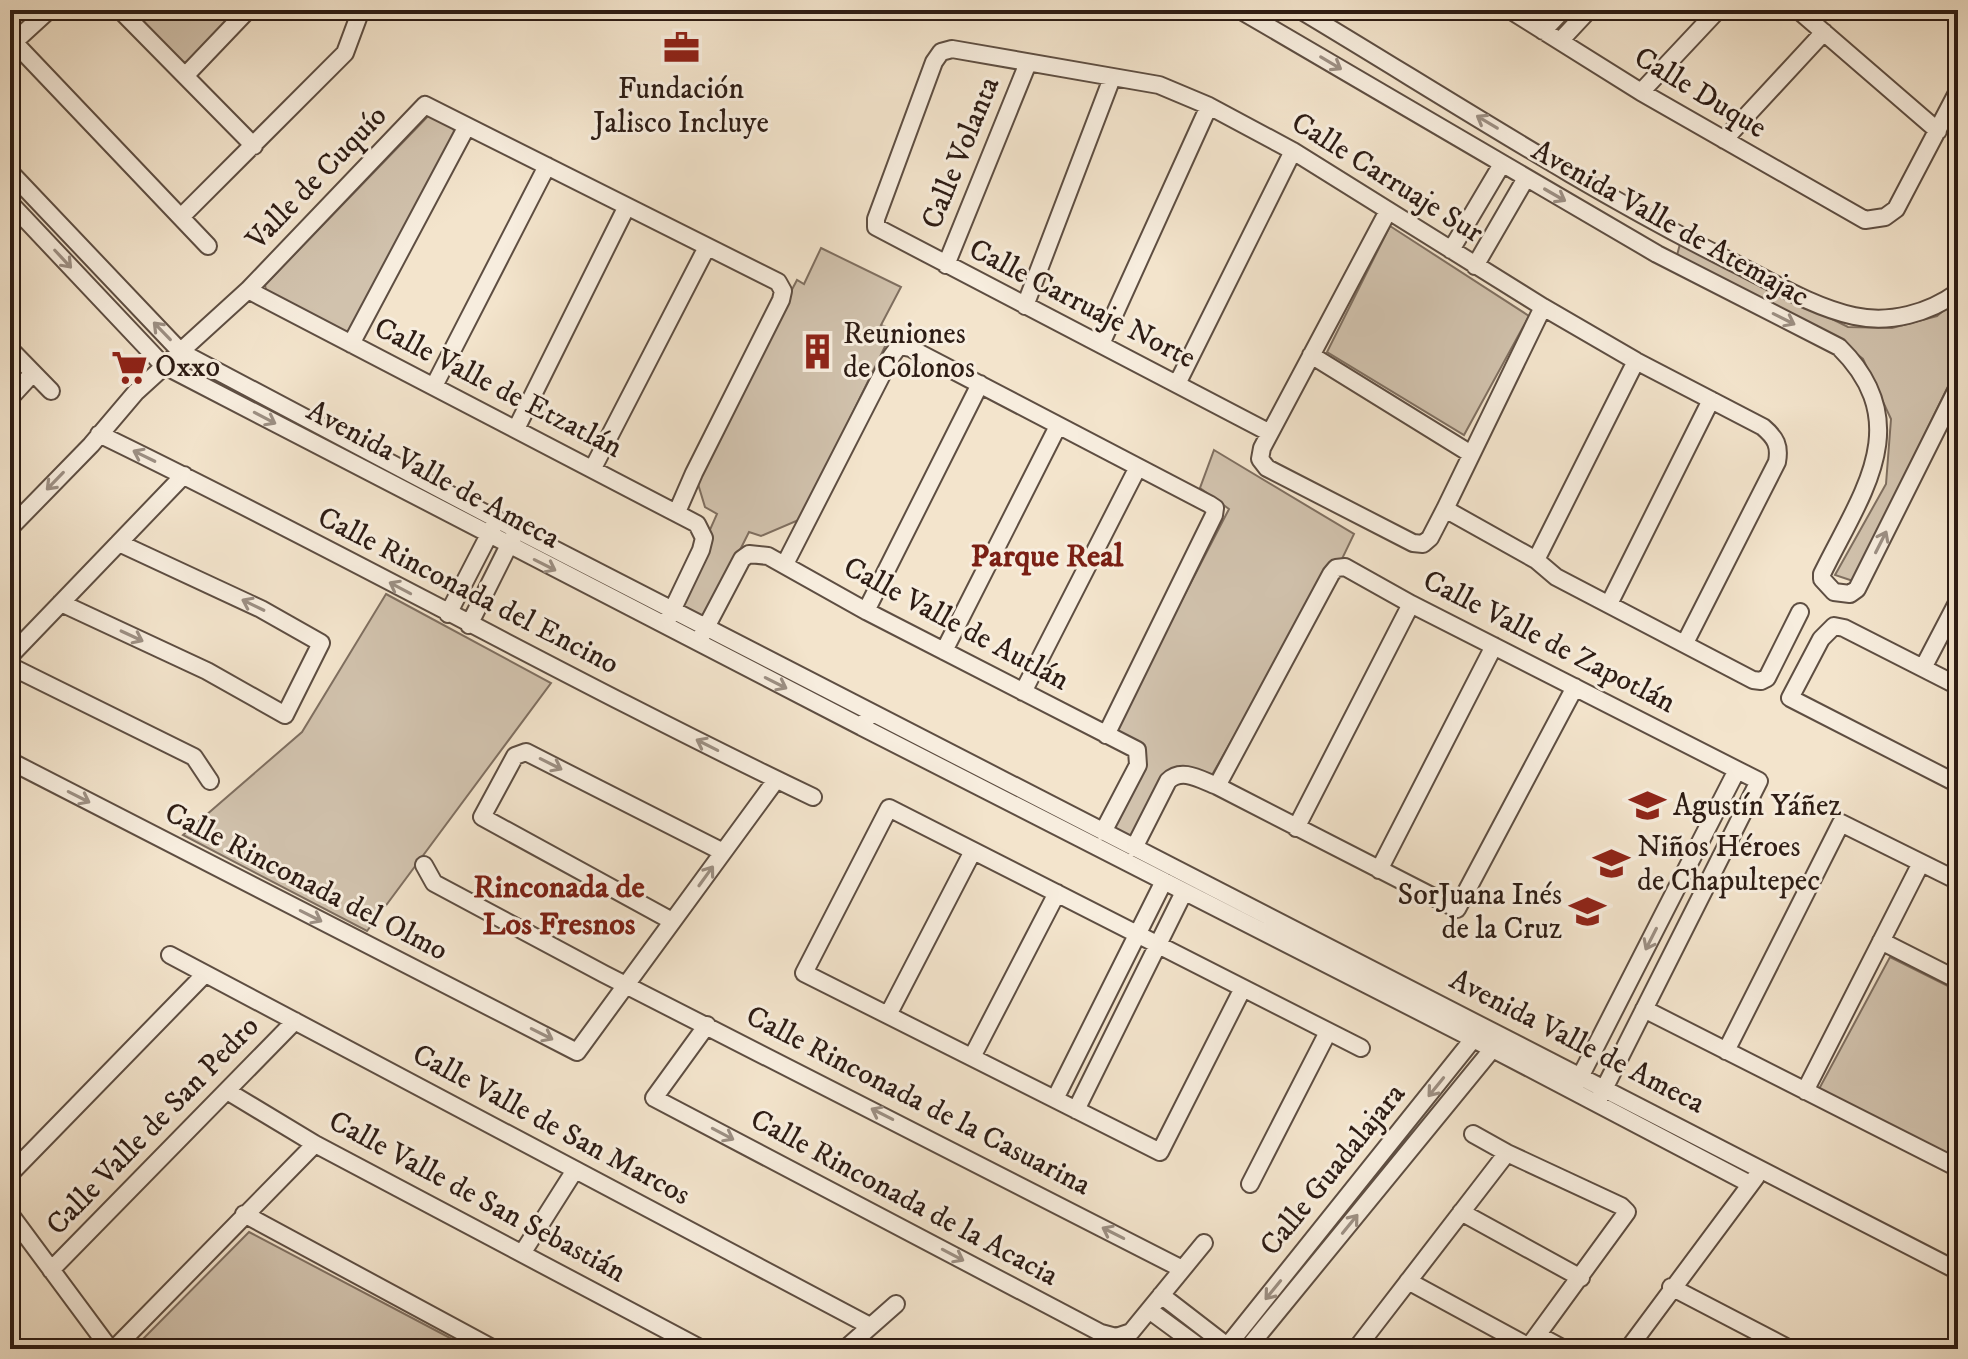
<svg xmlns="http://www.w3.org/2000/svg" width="1968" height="1359" viewBox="0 0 1968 1359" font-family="'IM FELL DW Pica',serif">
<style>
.green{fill:#d1c2ad;stroke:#7f6f60;stroke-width:2}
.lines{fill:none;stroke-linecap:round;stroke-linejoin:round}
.minor-casing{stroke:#5e4e42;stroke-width:20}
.minor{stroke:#f7edde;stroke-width:16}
.oneway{stroke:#9c8f83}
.labels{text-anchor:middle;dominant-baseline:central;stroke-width:6;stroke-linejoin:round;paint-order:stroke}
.poi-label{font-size:30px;fill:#2d1c14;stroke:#f7edde;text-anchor:start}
.street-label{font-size:30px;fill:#2d1c14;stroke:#f7edde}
.neighbourhood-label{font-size:32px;font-weight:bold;fill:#7a1f14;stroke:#f7edde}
</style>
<rect width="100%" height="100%" fill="#f3e4cc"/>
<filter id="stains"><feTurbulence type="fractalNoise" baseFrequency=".0025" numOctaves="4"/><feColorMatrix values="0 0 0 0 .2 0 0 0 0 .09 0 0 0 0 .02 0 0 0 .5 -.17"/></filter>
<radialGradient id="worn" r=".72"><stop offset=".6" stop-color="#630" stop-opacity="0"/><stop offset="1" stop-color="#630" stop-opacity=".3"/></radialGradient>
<path class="green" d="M133,10H243L187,68Z
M432,112L451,124L456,135L348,339L267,297L265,285Z
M1390,226L1529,316L1464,435L1327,352Z
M1680,244L1848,327L1892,328L1937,316L1958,298V366L1853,581L1835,575L1886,484L1891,419L1863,359L1834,336L1676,259Z
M821,248L901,287L881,325L893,330L801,519L761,536L749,532L706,618L677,604L717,514L705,507L695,474L797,280L804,284Z
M1214,450L1354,534L1341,561L1332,564L1212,775L1186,768L1133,840L1109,829L1141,766L1114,731L1229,509L1200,488Z
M386,594L551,683L367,931L183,835L302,732Z
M1890,957L1958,991V1160L1819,1089Z
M249,1232L471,1349H365L348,1340L336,1349H133Z"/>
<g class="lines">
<defs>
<path id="minor" d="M120,10L254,146
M1240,10L1657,254L1839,347C1917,424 1861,494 1822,574V579L1834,592L1850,594L1857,589L1958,387
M1300,10C1442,95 1584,188 1732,262C1771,281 1812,307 1854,316C1890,324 1929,313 1958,292
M1510,10L1641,92L1865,220L1885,217L1896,209L1958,91
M1798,10L1938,131
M1954,10L1958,14
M1543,31L1563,10
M10,38L208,246
M1560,41L1589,10
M14,42L49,10
M185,76L248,10
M1641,92L1718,10
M1724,140L1824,32
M10,172L181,352L517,530L1958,1271
M10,203L163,365L862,727L871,712
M1388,211L1262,448L1260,459L1267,468L1413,543L1423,544L1430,538L1445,509L1543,307
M181,217L345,53L361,10
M1451,250L1502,164
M946,265L1028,63
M1475,266L1526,178
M248,290L697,524L704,538L701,550L668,619
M1025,306L1112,78
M351,344L467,126
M1101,344L1209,106
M10,349L51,391
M1311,355L1471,454
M1177,384L1293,151
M434,386L547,166
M10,398L33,373
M516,429L626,208
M1270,433L876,227V219L934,62L941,52L952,49L1159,85L1209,106L1293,151L1543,307L1636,361L1763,427C1776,438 1780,446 1777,462L1685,643
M99,434C339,550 572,682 813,797
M593,468L707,247
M1445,509L1536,560L1556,577L1753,680L1761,681L1767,678L1800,612
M10,528L91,445L136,392L248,290L425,105L778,282L783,291L781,300L694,473L677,512
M1536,560L1636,361
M785,564L891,357L899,346L910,348L1209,504L1215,508L1214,515L1106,735
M61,603L207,671L285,715L321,643L261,609L119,543
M1609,604L1711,400
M866,611L980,384
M448,614L493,527
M469,625L513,537
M702,635L742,559L749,554L768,556L866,611L1137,750L1138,765L1103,832
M944,651L1058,426
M10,656L184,475
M10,666L194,757L210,781
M1923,668L1958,601
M1958,686L1844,628L1834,626L1821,639L1790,698L1958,784
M1023,692L1138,467
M862,727L1493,1049L1750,1184
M10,761L577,1052L776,780
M1217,786L1331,574L1336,568L1345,567L1411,604L1759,781L1597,1103
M1296,828L1411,604
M1134,848L1168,781C1182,767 1201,780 1217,786L1457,909L1575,687
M424,865L434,883L604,974L1182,1269
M1379,870L1494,646
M672,921L482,817L515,756L526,752L723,852
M1881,941L1958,980
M170,955L870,1326
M1243,988L1160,1152L804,973L889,808C1046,888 1203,968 1361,1048
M1644,1009L1958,1168
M888,1015L973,851
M707,1025L654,1098L1101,1333L1116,1337L1131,1332L1204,1243
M1726,1051L1841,823L1958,881
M972,1057L1057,893
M1576,1085L1737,770
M227,1091L315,1144L702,1349
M1805,1091L1921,863
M1055,1099L1164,881
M1076,1110L1184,892
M1473,1134L1507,1153L1621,1206L1627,1212L1527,1349
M10,1174L205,974
M1250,1184L1328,1032
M1461,1212L1581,1278
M10,1214L110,1349
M244,1214L494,1349
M523,1252L575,1170
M51,1270L295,1021
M1408,1281L1533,1349
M1671,1287L1790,1349
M1161,1295L1231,1349
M1149,1310L1202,1349
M1538,1335L1564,1349
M114,1349L315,1144
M845,1349L896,1304
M1225,1349L1478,1033
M1247,1349L1499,1041
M1356,1349L1507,1153
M1628,1349L1756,1177"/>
</defs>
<use href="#minor" class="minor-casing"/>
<use href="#minor" class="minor"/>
</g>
<defs><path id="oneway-shaft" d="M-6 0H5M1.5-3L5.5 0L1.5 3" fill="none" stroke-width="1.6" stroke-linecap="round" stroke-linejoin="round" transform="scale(2)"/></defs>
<g class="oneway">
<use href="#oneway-shaft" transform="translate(1331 63) rotate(31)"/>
<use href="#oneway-shaft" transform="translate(1487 122) rotate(-149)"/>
<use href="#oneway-shaft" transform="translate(1555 195) rotate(30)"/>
<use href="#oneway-shaft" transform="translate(63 259) rotate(47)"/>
<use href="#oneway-shaft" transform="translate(1784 319) rotate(27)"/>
<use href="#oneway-shaft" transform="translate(162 331) rotate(-134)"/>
<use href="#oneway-shaft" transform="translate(265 418) rotate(28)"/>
<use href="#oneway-shaft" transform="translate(144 456) rotate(-154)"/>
<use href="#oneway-shaft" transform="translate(55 481) rotate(134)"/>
<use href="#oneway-shaft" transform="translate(1881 542) rotate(-63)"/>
<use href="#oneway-shaft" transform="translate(545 565) rotate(27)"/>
<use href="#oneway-shaft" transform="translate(400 588) rotate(-152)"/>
<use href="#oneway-shaft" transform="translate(253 605) rotate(-154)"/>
<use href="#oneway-shaft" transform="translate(132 636) rotate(25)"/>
<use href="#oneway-shaft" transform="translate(776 683) rotate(27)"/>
<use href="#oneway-shaft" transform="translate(707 745) rotate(-153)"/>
<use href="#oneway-shaft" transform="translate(551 764) rotate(27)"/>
<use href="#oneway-shaft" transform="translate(79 797) rotate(27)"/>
<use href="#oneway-shaft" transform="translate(706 876) rotate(-54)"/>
<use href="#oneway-shaft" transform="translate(311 916) rotate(27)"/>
<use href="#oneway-shaft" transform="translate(1651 939) rotate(117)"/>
<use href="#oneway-shaft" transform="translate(542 1034) rotate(27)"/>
<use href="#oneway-shaft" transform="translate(1436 1087) rotate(129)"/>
<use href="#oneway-shaft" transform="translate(882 1114) rotate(-153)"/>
<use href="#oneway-shaft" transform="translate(723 1134) rotate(28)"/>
<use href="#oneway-shaft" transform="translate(1350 1224) rotate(-51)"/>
<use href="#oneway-shaft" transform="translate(1113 1233) rotate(-153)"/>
<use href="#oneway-shaft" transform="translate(953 1255) rotate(28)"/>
<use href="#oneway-shaft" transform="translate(1273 1290) rotate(129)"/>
</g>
<defs>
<symbol id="office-bare" viewBox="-9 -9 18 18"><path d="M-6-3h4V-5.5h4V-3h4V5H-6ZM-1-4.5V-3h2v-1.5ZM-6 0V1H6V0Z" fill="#8f2418" stroke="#f7edde" stroke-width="2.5" paint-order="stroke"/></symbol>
<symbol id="building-bare" viewBox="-9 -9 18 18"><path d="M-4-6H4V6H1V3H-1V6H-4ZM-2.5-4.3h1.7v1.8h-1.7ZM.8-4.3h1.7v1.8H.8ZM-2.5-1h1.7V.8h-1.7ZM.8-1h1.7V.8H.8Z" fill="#8f2418" stroke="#f7edde" stroke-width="2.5" paint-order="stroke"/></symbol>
<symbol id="supermarket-bare" viewBox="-9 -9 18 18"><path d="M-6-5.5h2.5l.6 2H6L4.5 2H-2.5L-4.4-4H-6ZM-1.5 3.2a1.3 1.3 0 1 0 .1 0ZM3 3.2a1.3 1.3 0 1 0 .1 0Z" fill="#8f2418" stroke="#f7edde" stroke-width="2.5" paint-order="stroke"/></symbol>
<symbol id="school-bare" viewBox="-9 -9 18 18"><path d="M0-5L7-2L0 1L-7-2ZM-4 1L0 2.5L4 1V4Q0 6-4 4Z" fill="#8f2418" stroke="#f7edde" stroke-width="2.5" paint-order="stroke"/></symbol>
</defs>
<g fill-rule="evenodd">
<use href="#office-bare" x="656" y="22" width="51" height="51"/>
<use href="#building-bare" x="792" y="326" width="51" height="51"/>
<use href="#supermarket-bare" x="104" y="342" width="51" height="51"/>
<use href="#school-bare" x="1622" y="780" width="51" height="51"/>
<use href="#school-bare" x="1586" y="838" width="51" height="51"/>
<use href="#school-bare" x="1562" y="886" width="51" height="51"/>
</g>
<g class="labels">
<g class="poi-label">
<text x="681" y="89" text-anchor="middle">Fundación<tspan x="681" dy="34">Jalisco Incluye</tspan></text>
<text x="843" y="334">Reuniones<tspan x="843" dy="34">de Colonos</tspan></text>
<text x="155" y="367">Oxxo</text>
<text x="1673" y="806">Agustín Yáñez</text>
<text x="1637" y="847">Niños Héroes<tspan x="1637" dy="34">de Chapultepec</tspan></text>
<text x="1562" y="895" text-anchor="end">SorJuana Inés<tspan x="1562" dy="34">de la Cruz</tspan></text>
</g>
<g class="street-label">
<text transform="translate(1700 93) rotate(31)">Calle Duque</text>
<text transform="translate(961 153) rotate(-68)">Calle Volanta</text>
<text transform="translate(317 178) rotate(-46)">Valle de Cuquío</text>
<text transform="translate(1387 178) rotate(32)">Calle Carruaje Sur</text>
<text transform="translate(1670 224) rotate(29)">Avenida Valle de Atemajac</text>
<text transform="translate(1082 304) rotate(27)">Calle Carruaje Norte</text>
<text transform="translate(498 388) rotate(27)">Calle Valle de Etzatlán</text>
<text transform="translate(433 475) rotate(28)">Avenida Valle de Ameca</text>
<text transform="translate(468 591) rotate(27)">Calle Rinconada del Encino</text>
<text transform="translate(956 624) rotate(28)">Calle Valle de Autlán</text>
<text transform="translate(1549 642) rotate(27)">Calle Valle de Zapotlán</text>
<text transform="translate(306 882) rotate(27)">Calle Rinconada del Olmo</text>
<text transform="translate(1577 1042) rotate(27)">Avenida Valle de Ameca</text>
<text transform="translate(918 1101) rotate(27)">Calle Rinconada de la Casuarina</text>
<text transform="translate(551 1125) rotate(28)">Calle Valle de San Marcos</text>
<text transform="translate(153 1126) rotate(-46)">Calle Valle de San Pedro</text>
<text transform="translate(1333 1170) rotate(-51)">Calle Guadalajara</text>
<text transform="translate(477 1197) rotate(28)">Calle Valle de San Sebastián</text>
<text transform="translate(904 1198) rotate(28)">Calle Rinconada de la Acacia</text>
</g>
<g class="neighbourhood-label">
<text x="1047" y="557">Parque Real</text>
<text x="559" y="888">Rinconada de<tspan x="559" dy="37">Los Fresnos</tspan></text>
</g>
</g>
<rect width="1968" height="1359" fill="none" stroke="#f3e4cc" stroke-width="40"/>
<rect x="12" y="12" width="1944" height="1335" fill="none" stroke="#2d1c14" stroke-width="4"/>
<rect x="20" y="20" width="1928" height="1319" fill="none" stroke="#2d1c14" stroke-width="2"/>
<rect width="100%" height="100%" filter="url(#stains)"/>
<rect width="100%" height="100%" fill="url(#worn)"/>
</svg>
